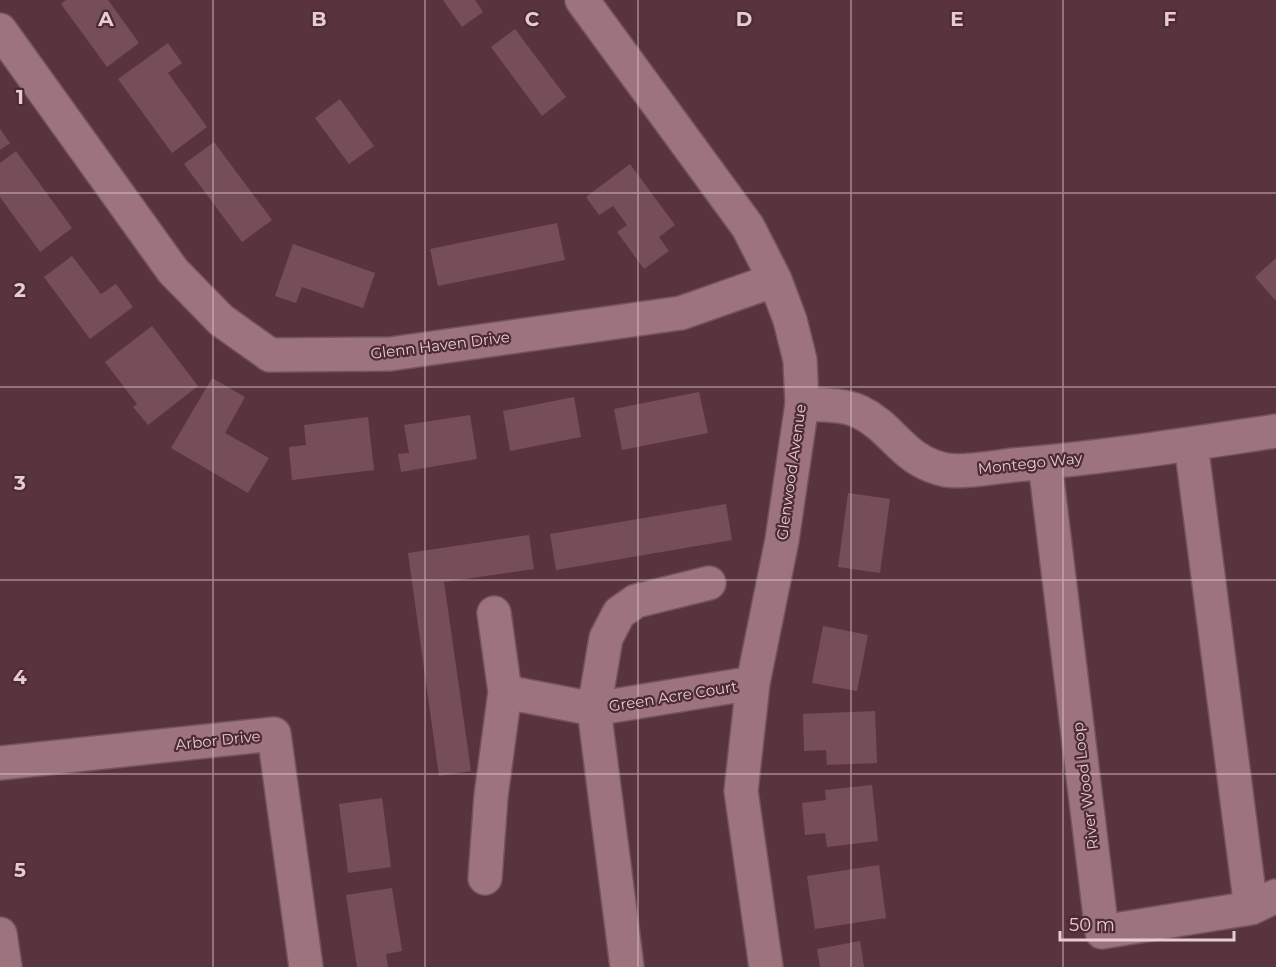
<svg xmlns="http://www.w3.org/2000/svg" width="1276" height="967" viewBox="0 0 1276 967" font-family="Montserrat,sans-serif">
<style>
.building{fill:#764e59}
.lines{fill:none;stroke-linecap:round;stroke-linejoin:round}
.minor-casing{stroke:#73545d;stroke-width:36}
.minor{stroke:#9d737e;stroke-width:33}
.grid{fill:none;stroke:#e5cdd3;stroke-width:1.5;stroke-opacity:0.55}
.labels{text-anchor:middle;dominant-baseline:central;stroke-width:4.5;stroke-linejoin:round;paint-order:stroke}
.street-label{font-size:15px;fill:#e5cdd3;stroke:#4e2a35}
.grid-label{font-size:20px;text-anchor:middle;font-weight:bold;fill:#e5cdd3;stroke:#4e2a35;stroke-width:4.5;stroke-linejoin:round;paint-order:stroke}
</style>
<rect width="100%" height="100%" fill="#59343f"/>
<path class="building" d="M66,0H108L139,43L107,67L61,4Z
M443,0H475L483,12L462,27Z
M515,29L566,97L542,116L491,47Z
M168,43L182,63L168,73L207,127L172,153L118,79Z
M340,99L374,146L349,164L315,118Z
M0,129L10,143L0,150Z
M214,142L272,220L242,242L184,164Z
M16,151L72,228L40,252L0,197V163Z
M630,164L675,225L659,237L669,251L644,269L617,232L627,225L613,206L599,215L586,197Z
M557,223L565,260L438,286L430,249Z
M293,244L375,273L363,308L302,287L296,303L275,296Z
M72,256L101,294L116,284L133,307L90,339L44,277Z
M1276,258V301L1255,277Z
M152,326L198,386L148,425L133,407L137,404L105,362Z
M212,378L245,397L225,433L269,458L248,493L171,448Z
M699,392L708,433L622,450L614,409Z
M574,397L581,437L510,451L503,411Z
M470,415L477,459L401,472L398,454L409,453L404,425Z
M368,417L374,470L292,480L289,447L306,445L304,425Z
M848,493L890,499L880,573L838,567Z
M726,504L732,540L556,570L550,534Z
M529,535L534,569L444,582L471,771L439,776L408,553Z
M823,626L868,635L857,691L812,683Z
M875,711L877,763L827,765L826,750L804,751L803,714Z
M872,785L878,841L827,847L825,833L805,835L802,803L826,800L825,790Z
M382,798L391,867L348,873L339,804Z
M879,865L886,918L815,929L807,876Z
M392,888L402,951L386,954L388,967H357L346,895Z
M860,941L864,967H820L817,949Z"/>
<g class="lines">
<defs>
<path id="minor" d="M582,0L748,227L775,280L790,320L800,360L802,404L782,540L753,683L741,791L766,967
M0,30L173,271L221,320L270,355L390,354L681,313L775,280
M802,404C820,405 843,404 860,412C895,429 902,461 946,470C962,473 996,467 1014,465C1102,458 1189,444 1276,431
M1191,444L1251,908
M1045,463L1102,932L1251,908L1276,896
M494,613L505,692
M0,763L274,734L306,967
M485,878L491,796L505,692L594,709L753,683
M0,934L5,967
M627,967L594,709L606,638L619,613L636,601L709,583"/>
</defs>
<use href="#minor" class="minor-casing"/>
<use href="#minor" class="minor"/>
</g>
<path class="grid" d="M213,0V967M425,0V967M638,0V967M851,0V967M1063,0V967M0,193H1276M0,387H1276M0,580H1276M0,774H1276"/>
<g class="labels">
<g class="street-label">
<text transform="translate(440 345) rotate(-7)">Glenn Haven Drive</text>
<text transform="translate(1030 463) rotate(-6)">Montego Way</text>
<text transform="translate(791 472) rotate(-82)">Glenwood Avenue</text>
<text transform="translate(673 696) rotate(-9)">Green Acre Court</text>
<text transform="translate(218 740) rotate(-6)">Arbor Drive</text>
<text transform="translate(1085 786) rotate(-97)">River Wood Loop</text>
</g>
</g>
<g class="grid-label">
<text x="106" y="26">A</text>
<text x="319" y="26">B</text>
<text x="532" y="26">C</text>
<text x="744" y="26">D</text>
<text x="957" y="26">E</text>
<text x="1170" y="26">F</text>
<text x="20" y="104">1</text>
<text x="20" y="297">2</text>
<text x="20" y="490">3</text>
<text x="20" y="684">4</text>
<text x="20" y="877">5</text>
</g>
<path d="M1060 931v9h174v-9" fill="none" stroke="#e5cdd3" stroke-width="3"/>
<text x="1069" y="931" font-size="18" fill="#e5cdd3" stroke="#4e2a35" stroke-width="4.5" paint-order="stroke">50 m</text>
</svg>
